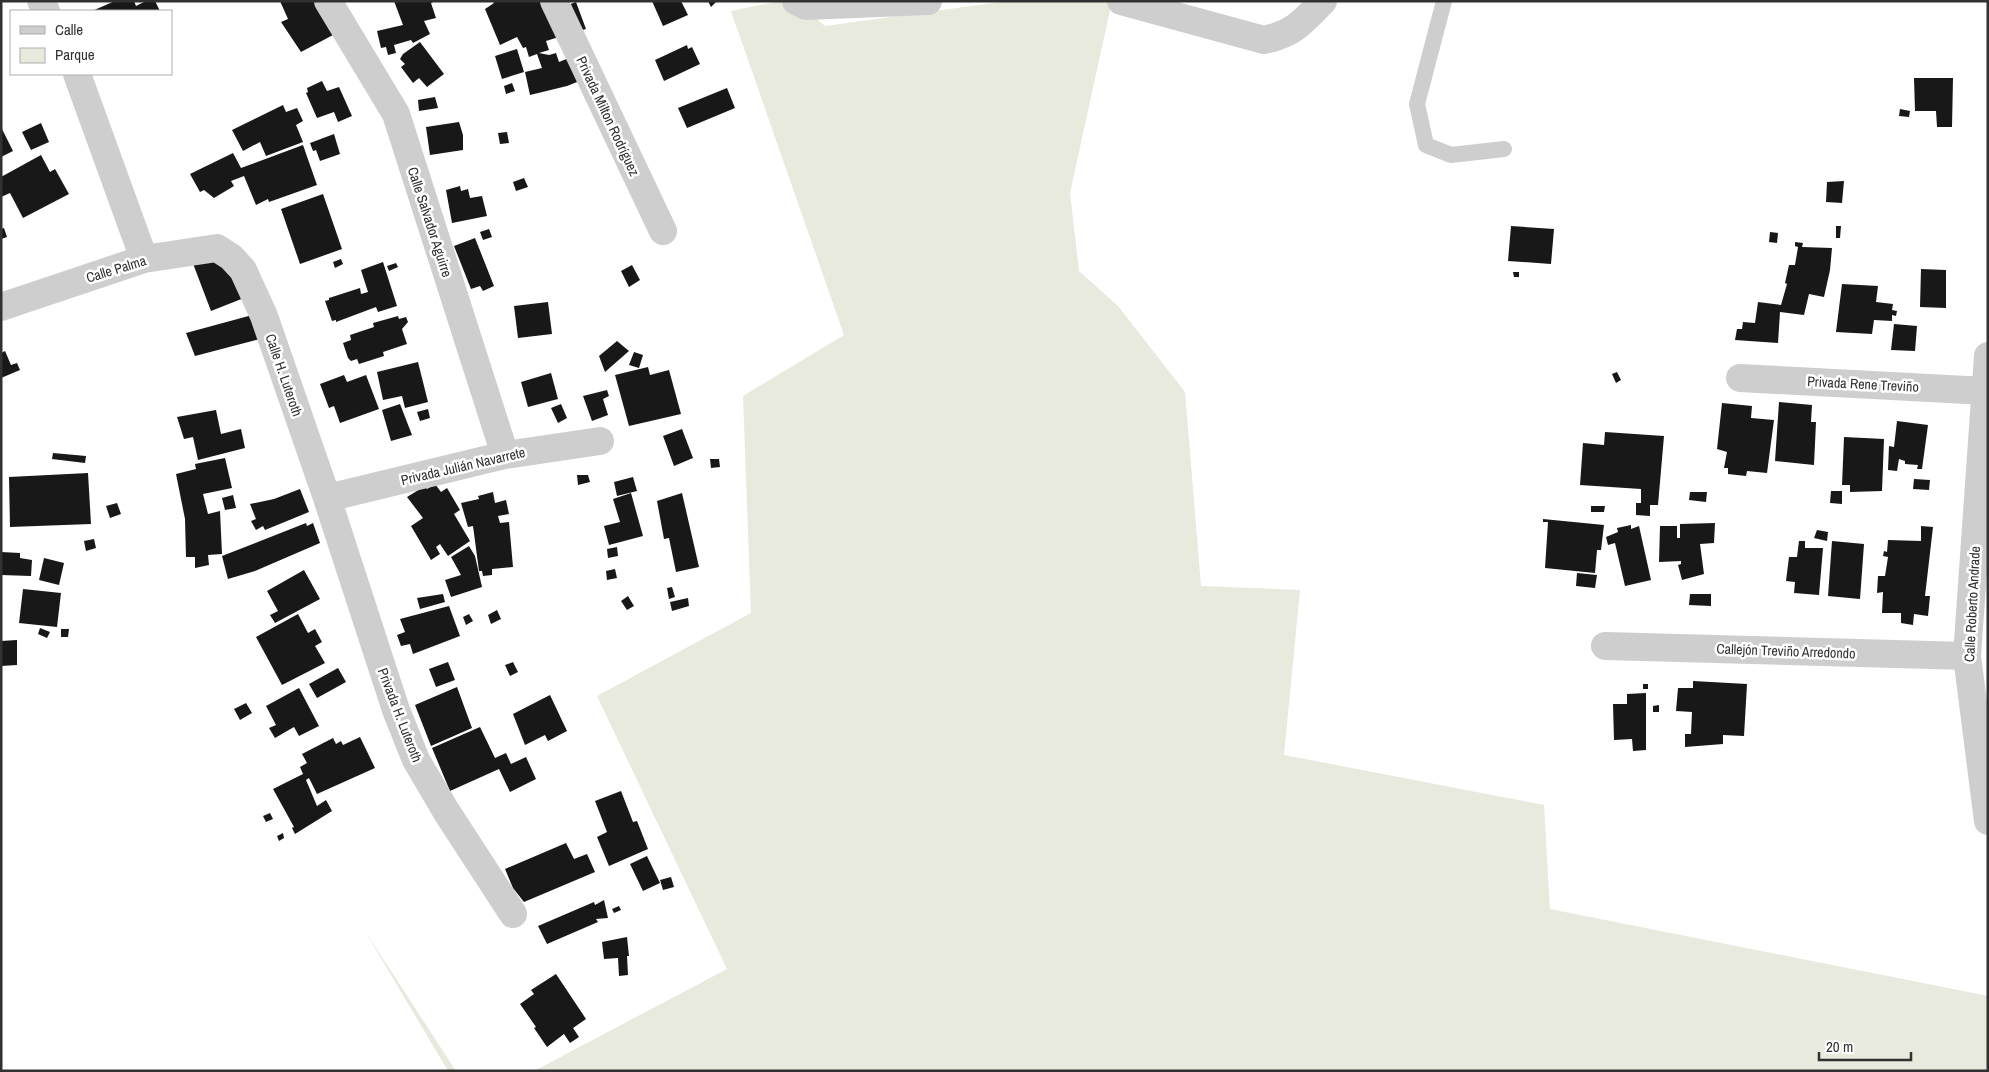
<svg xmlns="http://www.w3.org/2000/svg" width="1989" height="1072" viewBox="0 0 1989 1072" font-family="'Archivo Narrow',sans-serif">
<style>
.green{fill:#e7eadd}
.building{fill:#181818}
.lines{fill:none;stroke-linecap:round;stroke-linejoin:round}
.lane{stroke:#cecece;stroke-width:16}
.street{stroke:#cecece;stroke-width:28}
.labels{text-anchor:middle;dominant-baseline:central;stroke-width:5;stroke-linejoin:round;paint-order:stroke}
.street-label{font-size:14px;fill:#313131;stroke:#fff}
</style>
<rect width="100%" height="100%" fill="#fff"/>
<path class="green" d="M780,1H795L825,26L1008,1H1112L1070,193L1079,271L1118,306L1185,392L1201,586L1300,590L1284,755L1544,805L1550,909L1988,996V1071H534L727,969L597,696L751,613L743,396L844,335L731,11Z
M365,931L456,1071H448Z"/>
<path class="building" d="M115,1H134L136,6L146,1H155L160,11H92Z
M280,1H317L319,4L315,6L333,35L301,52L281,22L288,19Z
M394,1H435L431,3L436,18L424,21L430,34L413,43L411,40L394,45L396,53L388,55L386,47L381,48L377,31L403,25Z
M493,1H549L562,36L546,41L549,50L539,53L549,55L556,53L559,62L569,58L597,74L567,86L530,95L525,72L542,68L537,54L529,57L526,47L523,48L517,37L500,45L485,9L494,3Z
M652,1H681L688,15L663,26Z
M708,1H717L711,7Z
M576,2L586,29L568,34L560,8Z
M420,42L444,74L427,87L419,78L413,83L401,67L405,64L400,59L403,54Z
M687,45L688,49L692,47L700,64L664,81L655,60Z
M517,49L524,72L502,79L495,56Z
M1914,78H1953L1952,127H1937L1936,111H1915Z
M322,81L327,91L339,87L352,116L338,122L334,112L317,118L306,93L308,92L307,88Z
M512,83L515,91L506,94L504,86Z
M727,88L735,108L687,128L678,108Z
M435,97L438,108L419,111L418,100Z
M283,105L286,112L297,108L303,121L296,125L303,142L266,156L260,142L243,151L232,130Z
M1900,109L1910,111L1909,117L1899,116Z
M459,122L463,135V150L430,155L426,127Z
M41,123L49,142L31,150L22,132Z
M1,127L13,151L1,157Z
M507,132L509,143L500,144L498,133Z
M334,134L340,154L320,161L316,150L313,151L310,143Z
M303,145L317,185L269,202L268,199L256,205L244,176L231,181L234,186L214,198L204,190L200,192L190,174L233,153L241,168Z
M41,155L50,172L55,169L69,194L23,218L10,193L1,197V177Z
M524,178L528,187L516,191L513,182Z
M1844,181L1842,203L1826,202L1827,182Z
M460,186L461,191L468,189L470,198L482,196L487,216L452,223L446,190Z
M323,194L342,249L300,264L281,209Z
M1511,226L1554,229L1551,264L1508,261Z
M1836,226H1841L1840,238H1836Z
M4,228L7,237L1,239V229Z
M489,229L492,237L483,240L480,232Z
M1770,232L1778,233L1777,243L1769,242Z
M475,238L494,286L483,291L480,286L471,289L454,246Z
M1795,242L1803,243L1802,247L1832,248L1830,270L1824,297L1809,294L1804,315L1780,312L1778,343L1735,340L1737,329H1742L1743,322L1755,323L1758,302L1781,305L1787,284L1785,283L1789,265H1795L1798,247L1795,246Z
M232,249L249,296L211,311L192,261Z
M341,259L343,264L335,268L333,262Z
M383,262L397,306L378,312L376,307L336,322V320L332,321L325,301L329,300V298L360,288L361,294L368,292L361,270Z
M396,263L398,267L389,271L387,266Z
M632,265L640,280L629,287L621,271Z
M1921,269L1946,270V308L1920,307Z
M1513,272H1519V277H1514Z
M1842,284L1878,286L1876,302L1893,304L1892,310L1897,311L1896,316L1892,315V321L1874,320L1872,334L1836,332Z
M548,302L552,334L518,338L514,306Z
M256,314L264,338L195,356L186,333Z
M398,316L399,319L406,317L408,322L402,329L407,344L383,352L384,356L359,364L357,359L351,361L348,358L343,343L351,340L350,335L374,327L373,323Z
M1894,324L1917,326L1915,351L1891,350Z
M617,341L629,351L605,372L599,356Z
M5,351L11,365L17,363L20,370L1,378V353Z
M634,352L643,355L639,368L629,365Z
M418,362L428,402L405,408L402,396L383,400L377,372Z
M648,367L650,375L669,370L681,414L629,426L615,375Z
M1617,372L1621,380L1616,383L1612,374Z
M551,373L558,399L528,407L521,382Z
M344,375L347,382L366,375L379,409L340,423L334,406L329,408L320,384Z
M607,390L609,396L603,399L608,415L592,421L583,396Z
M1779,402L1812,405L1811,422H1816L1814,465L1775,461Z
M1722,403L1752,406L1751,418L1774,420L1767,473L1747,471L1746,476L1728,474V468H1724L1727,452L1717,449Z
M400,404L412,435L391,441L382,410Z
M561,404L567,418L558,423L551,408Z
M428,409L430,418L420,421L417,412Z
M216,410L221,434L241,429L245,448L198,460L193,437L184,439L177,417Z
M1897,421L1928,425L1922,469H1917L1918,465L1905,464V461L1899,459L1897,471L1888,470L1889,446L1894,447Z
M682,429L693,458L674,466L663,436Z
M1605,432L1664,436L1658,505H1650V516L1636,515V503H1641V489L1580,485L1583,443L1604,445Z
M1844,437L1884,439L1882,491L1850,492V485H1842Z
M53,453L86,456L85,463L52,459Z
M225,458L232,488L203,494L208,514L220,511L222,554L208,555L209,565L195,568V557H186L185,519L176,474L196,469L195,464Z
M710,459H719L720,467L711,468Z
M88,473L91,524L10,527L9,477Z
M577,475H588L590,482L578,485Z
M633,477L637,491L617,496L614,482Z
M1914,479L1930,480L1929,490L1913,489Z
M435,484L441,492L447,488L460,510L454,514L470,541L448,556L440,544L436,547L440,554L431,560L411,526L423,518L407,497L425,486L427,489Z
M300,489L309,512L265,530L263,526L256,530L251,521L256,519L250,504L274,499Z
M1831,491H1842V504L1830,503Z
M493,492L495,503L506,500L509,514L498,516L500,523L509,522L513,567L492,569V575L483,576L482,571H479L473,526L468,527L461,503L479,499L478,496Z
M1690,492H1707L1706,502L1689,500Z
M631,493L643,536L609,545L604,526L620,522L613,499Z
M682,493L699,567L676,572L669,538L664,539L657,501Z
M233,495L236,508L225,510L222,498Z
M117,503L121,514L110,518L106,506Z
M1591,506H1605L1604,512H1591Z
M1543,519L1604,525L1601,550H1597L1595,573L1545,568L1548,522H1543Z
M306,523L307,526L313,523L320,543L255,571L228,579L222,556Z
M1715,523L1714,543L1700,544L1704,574L1682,580L1678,565L1681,564V561L1659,562L1660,526H1677V538H1680V524Z
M1631,525V529L1639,526L1651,580L1625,586L1615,543L1608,545L1606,537L1618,532L1617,528Z
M1921,526L1933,527L1925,596H1930L1928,616L1914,614L1913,625L1901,623V613H1882L1883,592L1877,593L1878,576H1885L1888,557L1883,556L1884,551L1887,552L1888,540L1921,541Z
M1817,530L1828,532L1827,541L1814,538Z
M94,539L96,548L86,551L84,541Z
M1799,541H1805V548H1823L1819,595L1794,593L1795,582L1786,581L1789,557H1797Z
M1832,541L1864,544L1860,599L1828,596Z
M469,546L475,556L482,587L451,597L445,580L461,575L451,557Z
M617,547L618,556L608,558L607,549Z
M1,552L20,553V558L32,560L31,576L1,575Z
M44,558L64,563L59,585L39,580Z
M615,569L617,578L607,580L606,571Z
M304,570L320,599L275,623L270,615L278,611L267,591Z
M1577,573L1597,575L1595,588L1576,586Z
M672,587L675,597L669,599L667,588Z
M23,589L61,593L57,627L19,623Z
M443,594L445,602L420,609L417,598Z
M1690,594H1711V606L1689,605Z
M628,596L634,606L627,610L621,601Z
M688,598L689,606L672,611L670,602Z
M449,606L460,636L413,654L410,644L401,646L397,635L405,632L400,619Z
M497,610L501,619L491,624L488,615Z
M298,614L308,633L315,629L322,642L315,646L325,663L282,685L256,637Z
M469,614L473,621L466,625L463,617Z
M40,628L50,632L47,638L38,634Z
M61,629H69L68,637H61Z
M17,640V665L1,666V641Z
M448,662L455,680L436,687L429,669Z
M513,662L518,672L510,676L505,665Z
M338,668L346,682L317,698L309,684Z
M1693,681L1747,684L1744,736L1723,735V744L1685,747V734H1691L1692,712L1676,711L1678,688H1693Z
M1643,684H1648V689H1643Z
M457,687L472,728L431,746L415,705Z
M299,688L319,726L299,736L294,727L275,738L269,728L276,725L266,706Z
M1646,693V750L1633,751L1632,739L1614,740L1613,704H1627V694Z
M550,695L567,731L548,741L545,735L525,745L513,714Z
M246,703L252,713L240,720L234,709Z
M1659,705V712H1653V706Z
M480,727L495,758L506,753L511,764L526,757L536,779L510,792L499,769L450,791L432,748Z
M360,737L375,768L317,794L309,778L306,780L317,806L326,800L332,811L295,834L292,828L294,827L273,789L303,774L300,767L307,763L302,754L333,738L336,744L341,741L343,745Z
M621,791L633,822L637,821L648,849L609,866L597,837L607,832L595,801Z
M270,813L273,819L266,822L263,816Z
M283,833L284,838L279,841L277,836Z
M566,843L574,859L587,854L595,872L524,902L513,888L505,869Z
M647,856L660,883L643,891L630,864Z
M671,877L674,887L663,890L660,880Z
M604,900L608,918L596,919L598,922L547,944L538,926L594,902L595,905Z
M619,906L621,910L614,913L612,909Z
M627,937L629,956H627L628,975L619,976L618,958L604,959L602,942Z
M556,974L586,1019L573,1028L579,1037L570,1043L564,1034L547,1047L534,1028L536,1027L520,1004L534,994L531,990Z"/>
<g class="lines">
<path class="lane" d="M1444,1L1417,104L1426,145L1451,155L1504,149"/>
<path class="street" d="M41,1L46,11
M328,1L396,114L505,455
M554,1L663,231
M796,1L806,6L928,1
M1121,1L1264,40C1293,34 1303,22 1323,1
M77,74L144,259
M1,307L144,259L217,248L231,257L243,270L264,316L327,498L396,710L416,760L446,811L513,914
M1988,356L1967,656L1988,821
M1740,378L1986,391
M327,498L505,455L600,441
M1605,646L1967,656"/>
</g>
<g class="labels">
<g class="street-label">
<text transform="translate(608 116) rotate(65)">Privada Milton Rodríguez</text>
<text transform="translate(430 222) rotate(72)">Calle Salvador Aguirre</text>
<text transform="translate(116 269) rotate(-17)">Calle Palma</text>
<text transform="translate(284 375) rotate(71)">Calle H. Luteroth</text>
<text transform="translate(1863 384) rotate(3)">Privada Rene Treviño</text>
<text transform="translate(463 466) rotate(-13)">Privada Julián Navarrete</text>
<text transform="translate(1972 604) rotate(-87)">Calle Roberto Andrade</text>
<text transform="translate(1786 651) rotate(2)">Callejón Treviño Arredondo</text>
<text transform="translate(400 715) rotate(69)">Privada H. Luteroth</text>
</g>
</g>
<rect width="1989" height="1072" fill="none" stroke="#313131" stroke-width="5"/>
<rect x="10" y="10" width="162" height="65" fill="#ffffff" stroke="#adadad"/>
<rect x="20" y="26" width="25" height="8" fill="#cecece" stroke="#adadad"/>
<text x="55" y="35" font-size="15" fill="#313131">Calle</text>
<rect x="20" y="48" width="25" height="15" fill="#e7eadd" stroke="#adadad"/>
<text x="55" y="60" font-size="15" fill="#313131">Parque</text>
<path d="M1819 1052v8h92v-8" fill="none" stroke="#313131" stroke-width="2.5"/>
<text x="1826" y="1052" font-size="15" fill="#313131" stroke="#ffffff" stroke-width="4" paint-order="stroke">20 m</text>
</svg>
